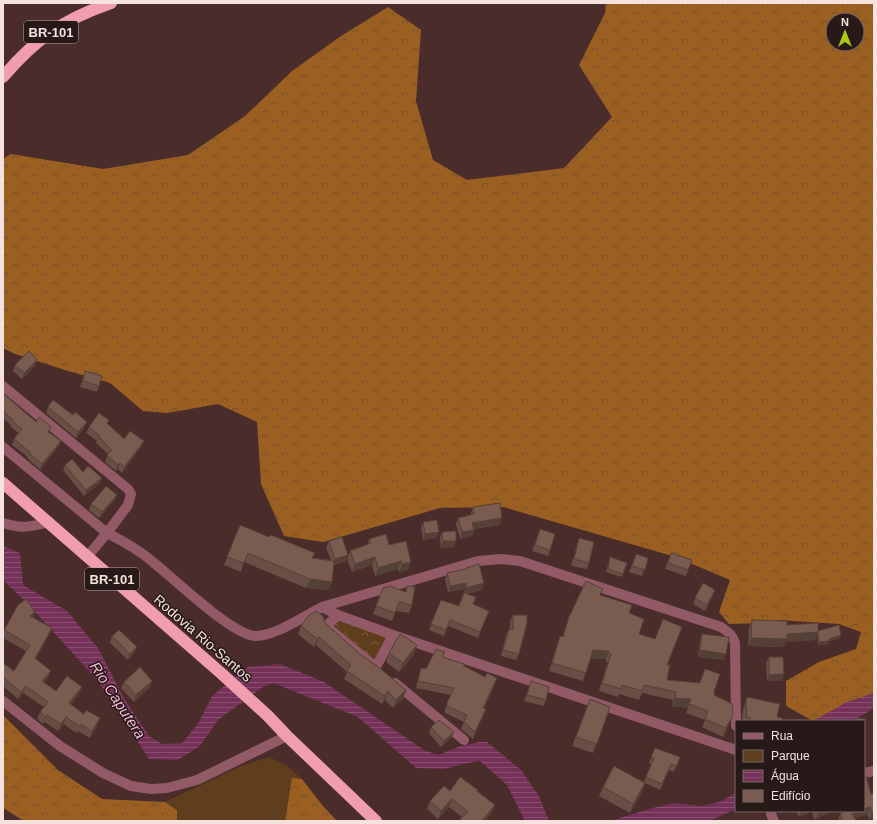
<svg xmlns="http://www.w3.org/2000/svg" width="877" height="824" viewBox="0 0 877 824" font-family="Arial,sans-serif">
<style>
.green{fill:#5f3e1e}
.forest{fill:url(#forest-crowns);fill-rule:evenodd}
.park{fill:url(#park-crowns)}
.water{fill:url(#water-rules)}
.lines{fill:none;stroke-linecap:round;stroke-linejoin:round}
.street{stroke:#925a66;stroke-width:10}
.highway{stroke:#f09daf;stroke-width:12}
.wall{fill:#684e44}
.shaded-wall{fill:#554037}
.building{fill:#795b4f;stroke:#554037}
.labels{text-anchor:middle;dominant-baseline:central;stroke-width:3;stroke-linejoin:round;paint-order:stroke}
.shield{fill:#271918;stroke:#b7a5a3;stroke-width:1}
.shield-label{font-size:13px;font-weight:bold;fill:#f5e1de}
.street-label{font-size:14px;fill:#f5e1de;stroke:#271918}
.water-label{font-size:15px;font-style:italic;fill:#f8b9d9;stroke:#271918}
</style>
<defs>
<pattern id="forest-crowns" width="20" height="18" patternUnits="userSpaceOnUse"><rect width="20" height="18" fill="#9a5f21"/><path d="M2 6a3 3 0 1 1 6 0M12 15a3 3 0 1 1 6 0" fill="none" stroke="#725232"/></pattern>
<pattern id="park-crowns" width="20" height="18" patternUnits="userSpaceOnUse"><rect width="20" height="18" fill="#5f3e1e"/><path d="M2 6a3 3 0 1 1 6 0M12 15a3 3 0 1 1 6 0" fill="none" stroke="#775a3e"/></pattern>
<pattern id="water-rules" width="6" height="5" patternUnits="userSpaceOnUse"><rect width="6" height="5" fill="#753158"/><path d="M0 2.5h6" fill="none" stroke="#894f70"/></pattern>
</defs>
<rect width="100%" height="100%" fill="#4a2c2a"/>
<path class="green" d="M269,757L286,765L302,779H292L285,821H177V810L165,802L241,766Z"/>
<path class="forest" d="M606,3H874V693L813,721L786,706V681L819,662L856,649L861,632L839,624L778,620L765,623L729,624L719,612L730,580L676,557L503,507L440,508L323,542L284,536L261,484L257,422L218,404L167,413L143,411L110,383L68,371L15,354L3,348V159L11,154L103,169L188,155L245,116L292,71L341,36L388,7L421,30L416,101L433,160L467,180L564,168L612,117L579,65L605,13ZM833,20H857V44H833Z
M3,715L58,770L102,799L165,802L177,810V821H24L3,808Z
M292,778L302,779L322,805L337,821H285Z"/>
<path class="park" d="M338,618L390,637L376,663L329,626Z"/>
<path class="water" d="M3,546L20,553L23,585L67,611L98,648L125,700L149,736L162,744L182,743L198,724L212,696L248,667L280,664L324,682L424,750L438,755L458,747L479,742H487L521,770L539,796L549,821H525L507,785L480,761L463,764L444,769L416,768L358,717L273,683L263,687L218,720L200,746L178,760L149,759L98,681L26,602L3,580Z
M874,693V708L853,721H813L847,702Z
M736,793V809L709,821H610L649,809L674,803L702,806L719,802Z"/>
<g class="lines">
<path class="street" d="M3,386L128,489L131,494L128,505L107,533L3,447
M3,523C22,529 30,527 49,522
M87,557L107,533C123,541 139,550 153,562C173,578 233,636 256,636C275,636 305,616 322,607L338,615L393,635L736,750
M322,607L478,561L501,559L520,561L721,627C728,632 732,634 735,643L736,726
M338,615L326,626L372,664
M376,667L393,635
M395,683L464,740
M3,701L60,746L103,773L131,786L151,789L167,788L197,780L287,736
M864,773L874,771
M771,811V814L774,821"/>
<path class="highway" d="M3,77C35,39 64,19 111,3
M3,483L222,674L268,716L287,736L376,821"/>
</g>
<path class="wall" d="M37,360L35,366L22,379L13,371L15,365Z
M85,371L99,386L97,392L80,387Z
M3,396L61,441L59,446L40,470L27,458L28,457L12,445L14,439L18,433L10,426L11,425L3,418Z
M48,407L73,415L84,428L76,438L46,413Z
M107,423L124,439L141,447L122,473L118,469L116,471L105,462L108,454L96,443L97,441L86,433L89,427Z
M65,465L83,472L102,478L100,483L84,496L63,470Z
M117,495L114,501L99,518L89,510L91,504Z
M473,507L500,525L474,529L472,536L460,539L456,524L458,518L471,515V513Z
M423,522L439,532L436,538L423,540L421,528Z
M240,525L313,558L331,560L326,548L329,541L346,561L334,565L332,582L328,590L306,588L244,562L241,572L224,565Z
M540,529L555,534L548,556L532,551Z
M442,532L454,547L441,548L440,538Z
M579,538L589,563L587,569L571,566Z
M369,539L389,545L408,570L399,572L398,569L375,576L372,565L352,572L347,559L350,551L367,545Z
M671,553L692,560L686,576L665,569Z
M636,554L648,558L642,576L629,572Z
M610,557L627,563L622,577L606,572Z
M466,568L484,583L482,590L466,594L473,604L489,611L478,638L448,626L444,636L429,630L441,600L459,606L465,589L448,592L445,579L447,573L465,569Z
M407,586L412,605L409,613L396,611L392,621L373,614L383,588L405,592Z
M600,595L629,613L639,634L655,639L682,627L667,665V680L700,683L705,669L714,692V695L729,724L723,737L702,727L705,720L686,713L688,708L672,706L673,700L642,693L639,700L619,694L618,697L599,691L608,662H606V659H590L583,681L549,671L560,636L562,637L569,617Z
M713,596L705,611L693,604L695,598Z
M513,615L519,654L516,660L501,656L506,635L509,629H510V621Z
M33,618L49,635L36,658L48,678L44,682L56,691L79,694L71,705L97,726L90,738L78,731L76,733L64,724L58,731L45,722L43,724L37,719L40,712L44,707L23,693L18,699L3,686V663L14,671L26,651L3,638V633L4,630Z
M752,620L787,625L818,631L840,638L829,641L828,644L818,645L817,635L815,640L785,642L784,647L748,646L749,628Z
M325,623L361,655L406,690L403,699L393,708L385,700L382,704L344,679L347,672L316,645L314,647L298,634L301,626Z
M702,634L724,660L698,657L700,640Z
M112,636L137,647L134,653L128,660L110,643Z
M389,653L414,655L399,672L386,662Z
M769,657L782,681H767L766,663Z
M443,658L464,666L495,684L484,708L483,716L473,739L461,729L464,722L445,713V709L451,695L416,688L419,675L421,668L426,669Z
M152,681L150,687L134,702L121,688L124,682Z
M531,681L546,700L544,706L524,701Z
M747,697L777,717L782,721H743L742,716L744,707Z
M590,699L610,707L593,753L572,746Z
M431,727L454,732L451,738L441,747L429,733Z
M655,748L680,757L674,772L669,770L660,790L645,783L642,792L630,813L599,796L603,787L644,782L651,764L649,763Z
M450,791H478L492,813L462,817L449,807L438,819L427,809L430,801Z
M874,793V818L869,819L867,815L855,818L856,821H838L840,814L846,811H864L871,794Z
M796,811H809L808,813L799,817Z
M811,811H832L815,820Z"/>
<path class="shaded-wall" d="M37,360L35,366L22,379L24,373Z
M87,422L84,428L76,438L78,432Z
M61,441L59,446L40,470L42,464Z
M144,441L141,447L122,473L124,467Z
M120,463L118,469L116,471L118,465Z
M102,478L100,483L84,496L86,490Z
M117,495L114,501L99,518L102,512Z
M502,518L500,525L470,529L472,523Z
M474,530L472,536L460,539L462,532Z
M439,532L436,538L423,540L425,534Z
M443,541H456L454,547L441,548Z
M348,555L346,561L332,565L335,559Z
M375,557L372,565L352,572L355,564Z
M401,561L398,569L375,576L378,568Z
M411,562L408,570L399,572L402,564Z
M310,579L332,582L328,590L306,588Z
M467,583H484L482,590L463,595L465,589L448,592L450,586Z
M715,590L713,596L705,611L707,605Z
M35,612L33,620L30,616Z
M52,628L49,635L32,665L35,658Z
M818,632L815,640L785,642L784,647L748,646L751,638L787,634Z
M841,635L840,638L829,641L828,644L818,645L819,642Z
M319,637L316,645L314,647L317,639Z
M417,645L414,655L399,672L403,663Z
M137,647L134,653L128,660L130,654Z
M593,650L609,651L606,659H589Z
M700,650L726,654L724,660L698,657Z
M51,671L48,678L40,688L42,681Z
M784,674L782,681H767L769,675Z
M497,678L495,684L481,715L483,708Z
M152,681L150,687L134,702L136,695Z
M26,686L23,693L18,699L21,692Z
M82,687L79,694L67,710L69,703Z
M406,690L403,699L393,708L396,700Z
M388,691L385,700L382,704L385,696Z
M675,698L691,699L688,708L672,706Z
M486,709L483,716L473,739L475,732Z
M47,715L45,722L43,724L46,717Z
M733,715L729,724L723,737L726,728Z
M66,717L64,724L58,731L61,724Z
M100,718L97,726L90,738L92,731Z
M454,732L451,738L441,747L444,741Z
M645,783L642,792L630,813L633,804Z
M452,799L449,807L438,819L441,811Z
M495,805L492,813L486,821H482Z
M870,807L867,815L851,819L854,812L857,811H864V809Z
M801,811H809L808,813L799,817Z
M823,811H832L815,820L818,813Z
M874,811V818L869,819L872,812Z"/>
<path class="building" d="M29,351L37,360L24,373L15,365Z
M85,371L102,376L99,386L83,381Z
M4,394L36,422L39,417L51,427L48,432L61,441L42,464L29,453L30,452L14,439L22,429L12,421L13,420L3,411V396Z
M53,400L73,415L75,412L87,422L78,432L48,407Z
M99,413L109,420L107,423L124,439L130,431L144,441L124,467L120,463L118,465L107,455L112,450L99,437L100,436L89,427Z
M72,459L83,472L88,466L102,478L86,490L65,465Z
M106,486L117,495L102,512L91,504Z
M500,503L502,518L472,523L474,530L462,532L458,518L474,514L473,507Z
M437,520L439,532L425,534L423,522Z
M240,525L269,537L271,535L315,553L312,558L334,561L332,582L310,579L248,553L244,563L227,557Z
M540,529L555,534L550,550L535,545Z
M456,531V541H443L442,532Z
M386,534L389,545L406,541L411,562L402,564L401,561L378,568L375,557L355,564L350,551L371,543L369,539Z
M342,537L348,555L335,559L329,541Z
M579,538L594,542L589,563L574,559Z
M671,553L692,560L688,570L668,563Z
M636,554L648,558L645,570L632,566Z
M610,557L627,563L623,574L608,569Z
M479,564L484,583L465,588L467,583L450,586L447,573L466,569V568Z
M586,581L603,589L600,595L632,605L629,613L644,619L639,634L655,639L663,619L682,627L667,665H670L667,680L700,683L705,669L720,674L714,692L715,693L714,695L732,704L733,715L726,728L705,719L708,711L689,704L691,699L675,698L676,692L644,685L642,691L622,685L621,689L602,683L611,654L609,653V651L593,650L586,673L552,663L560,636L563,637L569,617Z
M703,583L715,590L707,605L695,598Z
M390,586L406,592L407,586L415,587L412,605L399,602L395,613L376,606L383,588Z
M464,593L476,597L473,604L489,611L480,632L450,620L446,630L431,624L441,600L459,606Z
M26,599L35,612L30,616L52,628L35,658L51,671L42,681L56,691L67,676L82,687L69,703L84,714L86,710L100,718L92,731L81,724L79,726L66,717L61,724L47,715L46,717L40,712L48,702L26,686L21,692L3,677V663L14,671L30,645L4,630L18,605Z
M316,611L323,616L325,623L361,655L376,665L406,690L396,700L388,691L385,696L347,671L351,665L319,637L317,639L301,626L309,615Z
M513,615H527V623L519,654L503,650L509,629L513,630Z
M752,620L787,621V625L818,623V632L787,634V639L751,638Z
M839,625L841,635L829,639V641L819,642L818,631Z
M119,630L137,647L130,654L112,636Z
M400,634L417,645L403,663L389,653Z
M702,634L729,637L726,654L700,650Z
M436,649L445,652L442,657L464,664V666L485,677L487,673L497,678L483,708L486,709L475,732L464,722L467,715L447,706V703L454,688L418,681L421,668L426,669Z
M769,657H783L784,674L769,675Z
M140,667L152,681L136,695L124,682Z
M531,681L549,687L546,700L527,695Z
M747,697L780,704L777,717L782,718V721H750L751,718L747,717L746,706Z
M590,699L610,707L597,744L576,737Z
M855,718L865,719L864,724V721H855Z
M439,720L454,732L444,741L431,727Z
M655,748L680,757L677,766L671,764L662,784L646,777L654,758L651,757Z
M614,766L645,783L633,804L603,787Z
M864,776H866L871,794L874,793V811L872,812L870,807L864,809Z
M460,777L478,790L477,791L495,805L482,821H458L468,812L452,799L441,811L430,801L444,786L450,791Z
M816,811H823L818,813Z
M846,811H851L856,821H843L840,814Z"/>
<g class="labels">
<g class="shield">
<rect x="24" y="21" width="54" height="22" rx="3"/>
<rect x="85" y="568" width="54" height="22" rx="3"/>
</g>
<g class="shield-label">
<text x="51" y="32">BR-101</text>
<text x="112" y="579">BR-101</text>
</g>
<g class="street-label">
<text transform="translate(203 638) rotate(41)">Rodovia Rio-Santos</text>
</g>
<g class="water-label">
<text transform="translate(118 700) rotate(57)">Rio Caputera</text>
</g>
</g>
<rect width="877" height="824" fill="none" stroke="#f5e1de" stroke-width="8"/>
<rect x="735" y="720" width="130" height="92" fill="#271918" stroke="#796967"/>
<rect x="743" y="733" width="20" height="6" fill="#925a66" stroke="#796967"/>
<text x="771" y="740" font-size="12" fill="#f5e1de">Rua</text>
<rect x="743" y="750" width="20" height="12" fill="#5f3e1e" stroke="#796967"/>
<text x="771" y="760" font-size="12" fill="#f5e1de">Parque</text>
<rect x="743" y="770" width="20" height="12" fill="url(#water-rules)" stroke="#796967"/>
<text x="771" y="780" font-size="12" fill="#f5e1de">Água</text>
<rect x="743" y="790" width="20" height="12" fill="#795b4f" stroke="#796967"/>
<text x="771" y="800" font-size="12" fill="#f5e1de">Edifício</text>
<g transform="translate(845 32)"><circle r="19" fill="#271918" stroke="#796967"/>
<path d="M0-3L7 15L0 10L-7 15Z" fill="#abc614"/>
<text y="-6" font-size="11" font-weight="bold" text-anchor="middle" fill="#f5e1de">N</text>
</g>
</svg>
